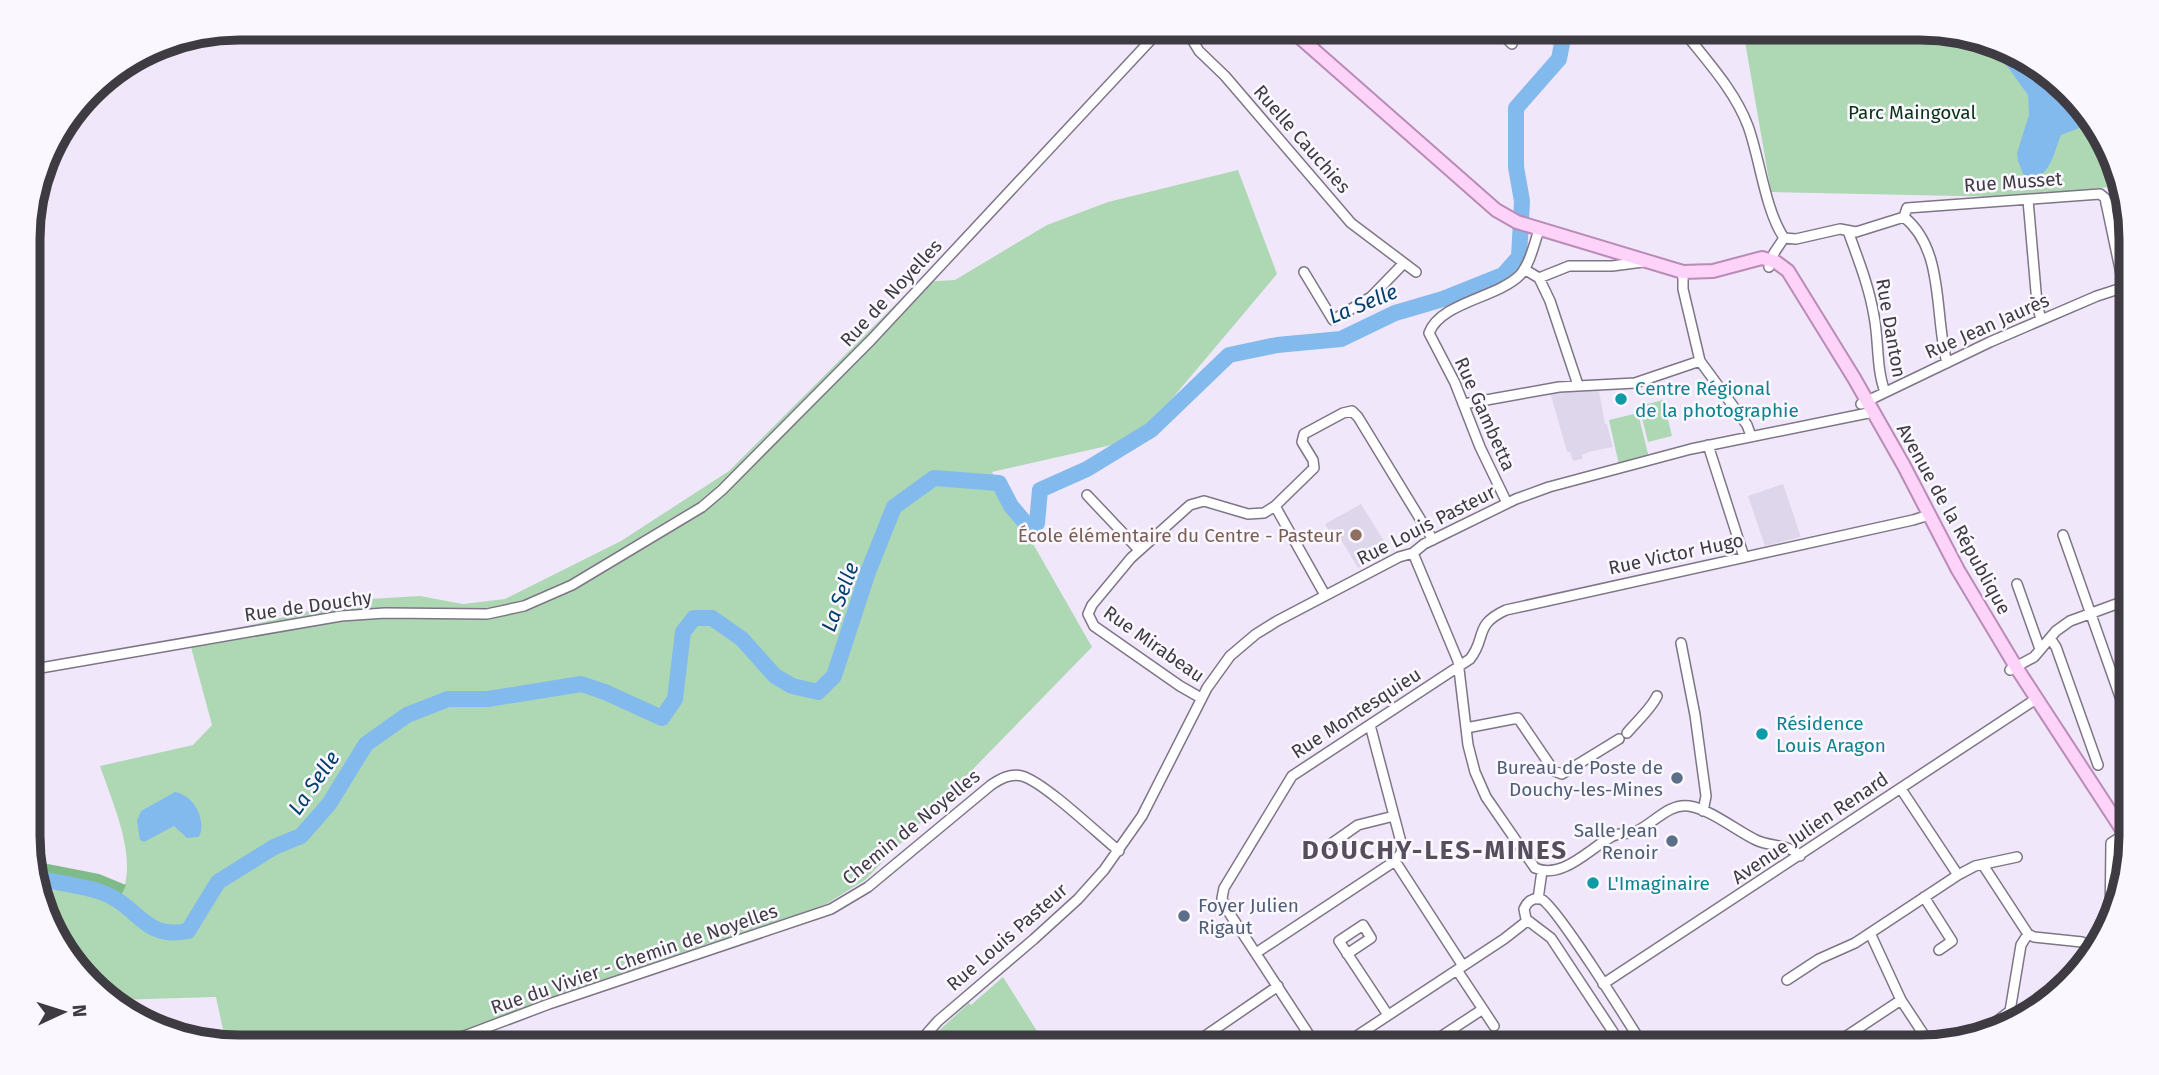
<svg xmlns="http://www.w3.org/2000/svg" width="2159" height="1075" viewBox="0 0 2159 1075" font-family="'Fira Sans',sans-serif">
<style>
.education{fill:#ded7ec}
.green{fill:#aed8b4}
.forest{fill:#7fbb89}
.water{fill:#83baed}
.lines{fill:none;stroke-linecap:round;stroke-linejoin:round}
.river{stroke:#83baed;stroke-width:16}
.minor-casing{stroke:#7e7586;stroke-width:12}
.major-casing{stroke:#b98bb6;stroke-width:16}
.minor{stroke:#fff;stroke-width:9}
.major{stroke:#fdd3f9;stroke-width:12}
.culture-dot{fill:#0f9aa8;stroke:#fbf7ff;stroke-width:2.5}
.education-dot{fill:#8d6e63;stroke:#fbf7ff;stroke-width:2.5}
.service-dot{fill:#5c6f8a;stroke:#fbf7ff;stroke-width:2.5}
.labels{text-anchor:middle;dominant-baseline:central;stroke-width:5;stroke-linejoin:round;paint-order:stroke}
.park-label{font-size:19px;fill:#073414;stroke:#fbf7ff}
.street-label{font-size:19px;fill:#3f3b42;stroke:#fbf7ff}
.culture-label{font-size:19px;fill:#0d838f;stroke:#fbf7ff;text-anchor:start}
.education-label{font-size:19px;fill:#785e54;stroke:#fbf7ff;text-anchor:end}
.service-label{font-size:19px;fill:#4e5e75;stroke:#fbf7ff;text-anchor:end}
.water-label{font-size:21px;font-style:italic;fill:#003f6e;stroke:#fbf7ff}
.district-label{font-size:26px;font-weight:bold;letter-spacing:2px;fill:#564e5d;stroke:#fbf7ff}
.rim{fill:none;stroke:#3f3b42;stroke-width:9}
</style>
<rect width="100%" height="100%" fill="#f1e7fa"/>
<path class="education" d="M1599,391L1605,424H1607L1613,447L1589,452L1582,455L1583,459L1573,461L1570,452H1567L1550,392Z
M1783,484L1801,537L1765,546L1748,496Z
M1361,504L1384,541L1373,546L1379,557L1358,568L1340,538L1334,540L1325,524Z"/>
<path class="green" d="M1783,28H1920L2013,50L2088,111L2119,186L2010,197L1771,192L1743,30L1781,36Z
M1238,170L1277,274L1138,439L992,472L1092,647L865,880L826,904L783,920L544,1000L478,1027L445,1047H239L226,1044L216,997L115,1000L71,964L38,883L121,895C139,859 112,802 100,766L193,745L212,725L191,647L241,639L240,628L353,600L420,596L463,604L505,599L621,541L729,471L918,282L955,280L1047,225L1108,202Z
M1663,400L1672,436L1648,442L1639,406Z
M1638,413L1649,458L1619,465L1609,420Z
M1003,977L1047,1047H925L932,1037L969,1003L971,1005Z"/>
<path class="forest" d="M30,838L43,863L99,874L126,885L121,896L38,883L30,864Z"/>
<path class="water" d="M1992,45L2013,50L2088,111L2093,123L2061,135C2054,152 2052,170 2035,179L2024,176L2018,161L2017,153L2029,115L2028,95Z
M175,792C194,795 207,820 199,837L187,838L174,826L144,842L140,840L137,821L141,811Z"/>
<g class="lines">
<path class="river" d="M36,878C57,883 80,885 101,892C139,905 142,940 188,931L218,882L274,847L301,836L329,804L366,744L407,715L448,699H488L581,684L605,692L662,718L675,699L683,632L694,618H712L742,639L775,676L792,686L818,692L834,676L868,572L894,507L934,478L999,483L1011,506L1028,526L1037,523L1040,490L1087,469L1151,430L1229,355L1277,345L1341,339L1395,313L1443,299L1503,275L1519,257L1522,201L1516,167V108L1559,59L1565,28"/>
<defs>
<path id="minor" d="M1185,28L1199,51L1225,76L1351,223L1416,272
M1495,28L1512,44
M1681,28C1705,59 1734,89 1748,126C1760,159 1765,210 1784,238L1774,253L1769,267
M2028,200L2037,303L2041,320
M2106,204L2125,201
M1904,217L1907,208L2100,194L2105,198L2124,288
M1904,217C1945,250 1934,315 1947,363
M1848,231C1858,259 1869,286 1874,316C1879,341 1876,368 1885,392
M1784,238L1796,239L1840,229L1856,232L1904,217
M1524,269L1539,278L1550,301L1578,385
M1304,272L1333,320L1371,297L1404,263
M1683,272V289L1700,361L1747,425L1751,436
M1539,278L1569,266H1612L1643,262
M1464,404L1559,387L1635,383L1700,361
M1861,404L1990,342L2097,296L2128,286
M1708,445L1744,557
M2128,463H2130
M1087,495L1139,550
M1507,503L1480,447L1455,383L1429,333C1441,302 1497,298 1520,275C1530,264 1534,244 1539,230
M1275,506L1325,595
M2063,535L2131,728
M1413,553L1458,661L1468,745L1475,772L1486,797L1535,868C1562,880 1589,849 1611,837C1619,832 1628,835 1637,831C1654,823 1669,803 1689,806C1710,809 1737,831 1756,840C1770,847 1790,844 1800,856
M2017,584L2040,649
M2050,638L2056,647L2098,765
M1681,643L1695,715L1706,796L1703,811
M29,670L341,616L385,613L487,614L524,606L572,585L702,507L722,490L871,340L1162,28
M2010,670L2034,657L2056,631L2070,621L2130,599
M1201,698L1180,686L1094,626L1088,614L1092,605L1131,558L1190,505L1204,501L1248,514L1264,513L1275,506L1314,468L1313,460L1302,442L1304,434L1343,413L1352,411L1358,417L1433,540
M1466,728L1518,718L1554,771L1562,774L1619,739
M1627,733C1636,722 1651,709 1657,696
M1901,789L1958,875L1975,866L2017,857
M1331,844L1358,825L1394,816
M1395,861L1463,966
M1983,865L2028,934L2034,937L2082,942L2091,950
M1924,897L1952,941L1939,950
M1538,899L1542,871
M2110,926L2111,843L2125,834
M1256,953L1395,861L1401,853L1402,846L1370,725
M1347,954L1371,938L1363,925L1339,941L1388,1015
M1457,970L1494,1026
M1787,980L1819,959L1855,943L1958,875
M1603,984L2036,699
M1901,1000L1930,1044
M1988,1028L2010,1011L2021,945L2028,934
M1766,1044L1782,1047
M435,1047L549,1004L831,909L868,887L991,785C1000,779 1010,773 1022,776C1044,782 1098,834 1119,851
M915,1047L938,1021L1034,939L1078,899L1104,870L1142,816L1207,688L1230,656L1256,634L1277,621L1399,557L1413,553L1424,544L1516,499L1549,487L1691,449L1873,412
M1189,1047L1278,986
M1317,1047L1224,905L1222,898L1224,888L1292,776L1470,659C1487,638 1473,625 1506,610L1913,520L1929,515
M1340,1047L1504,939L1527,921
M1413,1047L1418,1044L1419,1047
M1425,1047L1483,1009
M1623,1047L1551,938L1526,919L1524,909C1527,902 1533,897 1541,899C1555,904 1631,1026 1644,1047
M1830,1047L1901,1000L1870,933"/>
<path id="major" d="M1289,28L1496,210L1517,222L1683,272L1713,271L1762,258L1776,262L1788,271L1854,378L1904,466L1958,570L2016,667L2130,842"/>
</defs>
<use href="#minor" class="minor-casing"/>
<use href="#major" class="major-casing"/>
<use href="#minor" class="minor"/>
<use href="#major" class="major"/>
</g>
<g class="culture-dot">
<circle cx="1621" cy="399" r="7"/>
<circle cx="1762" cy="734" r="7"/>
<circle cx="1593" cy="883" r="7"/>
</g>
<circle class="education-dot" cx="1356" cy="535" r="7"/>
<g class="service-dot">
<circle cx="1677" cy="778" r="7"/>
<circle cx="1672" cy="841" r="7"/>
<circle cx="1184" cy="916" r="7"/>
</g>
<g class="labels">
<g class="park-label">
<text x="1912" y="112">Parc Maingoval</text>
</g>
<g class="street-label">
<text transform="translate(1302 139) rotate(49)">Ruelle Cauchies</text>
<text transform="translate(2013 182) rotate(-4)">Rue Musset</text>
<text transform="translate(891 293) rotate(-47)">Rue de Noyelles</text>
<text transform="translate(1987 326) rotate(-24)">Rue Jean Jaurès</text>
<text transform="translate(1891 328) rotate(80)">Rue Danton</text>
<text transform="translate(1485 414) rotate(66)">Rue Gambetta</text>
<text transform="translate(1954 519) rotate(61)">Avenue de la République</text>
<text transform="translate(1426 525) rotate(-27)">Rue Louis Pasteur</text>
<text transform="translate(1676 554) rotate(-12)">Rue Victor Hugo</text>
<text transform="translate(308 606) rotate(-8)">Rue de Douchy</text>
<text transform="translate(1154 644) rotate(35)">Rue Mirabeau</text>
<text transform="translate(1356 713) rotate(-33)">Rue Montesquieu</text>
<text transform="translate(911 827) rotate(-39)">Chemin de Noyelles</text>
<text transform="translate(1810 828) rotate(-34)">Avenue Julien Renard</text>
<text transform="translate(1007 937) rotate(-41)">Rue Louis Pasteur</text>
<text transform="translate(634 959) rotate(-19)">Rue du Vivier - Chemin de Noyelles</text>
</g>
<g class="culture-label">
<text x="1635" y="388">Centre Régional<tspan x="1635" dy="22">de la photographie</tspan></text>
<text x="1776" y="723">Résidence<tspan x="1776" dy="22">Louis Aragon</tspan></text>
<text x="1607" y="883">L'Imaginaire</text>
</g>
<g class="education-label">
<text x="1342" y="535">École élémentaire du Centre - Pasteur</text>
</g>
<g class="service-label">
<text x="1663" y="767">Bureau de Poste de<tspan x="1663" dy="22">Douchy-les-Mines</tspan></text>
<text x="1658" y="830">Salle Jean<tspan x="1658" dy="22">Renoir</tspan></text>
<text x="1198" y="905" text-anchor="start">Foyer Julien<tspan x="1198" dy="22">Rigaut</tspan></text>
</g>
<g class="water-label">
<text transform="translate(1363 304) rotate(-22)">La Selle</text>
<text transform="translate(840 597) rotate(-70)">La Selle</text>
<text transform="translate(314 783) rotate(-55)">La Selle</text>
</g>
<g class="district-label">
<text x="1435" y="850">DOUCHY-LES-MINES</text>
</g>
</g>
<path d="M0 0H2159V1075H0ZM239 40H1920A199 199 0 0 1 2119 239V836A199 199 0 0 1 1920 1035H239A199 199 0 0 1 40 836V239A199 199 0 0 1 239 40Z" fill="#fbf7ff" fill-rule="evenodd"/>
<path class="rim" d="M239 40H1920A199 199 0 0 1 2119 239V836A199 199 0 0 1 1920 1035H239A199 199 0 0 1 40 836V239A199 199 0 0 1 239 40Z"/>
<g transform="translate(63 1012) rotate(86)" stroke="#fbf7ff" stroke-width="5" paint-order="stroke">
<path d="M0-5L12 26L0 18L-12 26Z" fill="#3f3b42"/>
<text y="-10" font-size="19" font-weight="bold" text-anchor="middle" fill="#3f3b42">N</text>
</g>
</svg>
